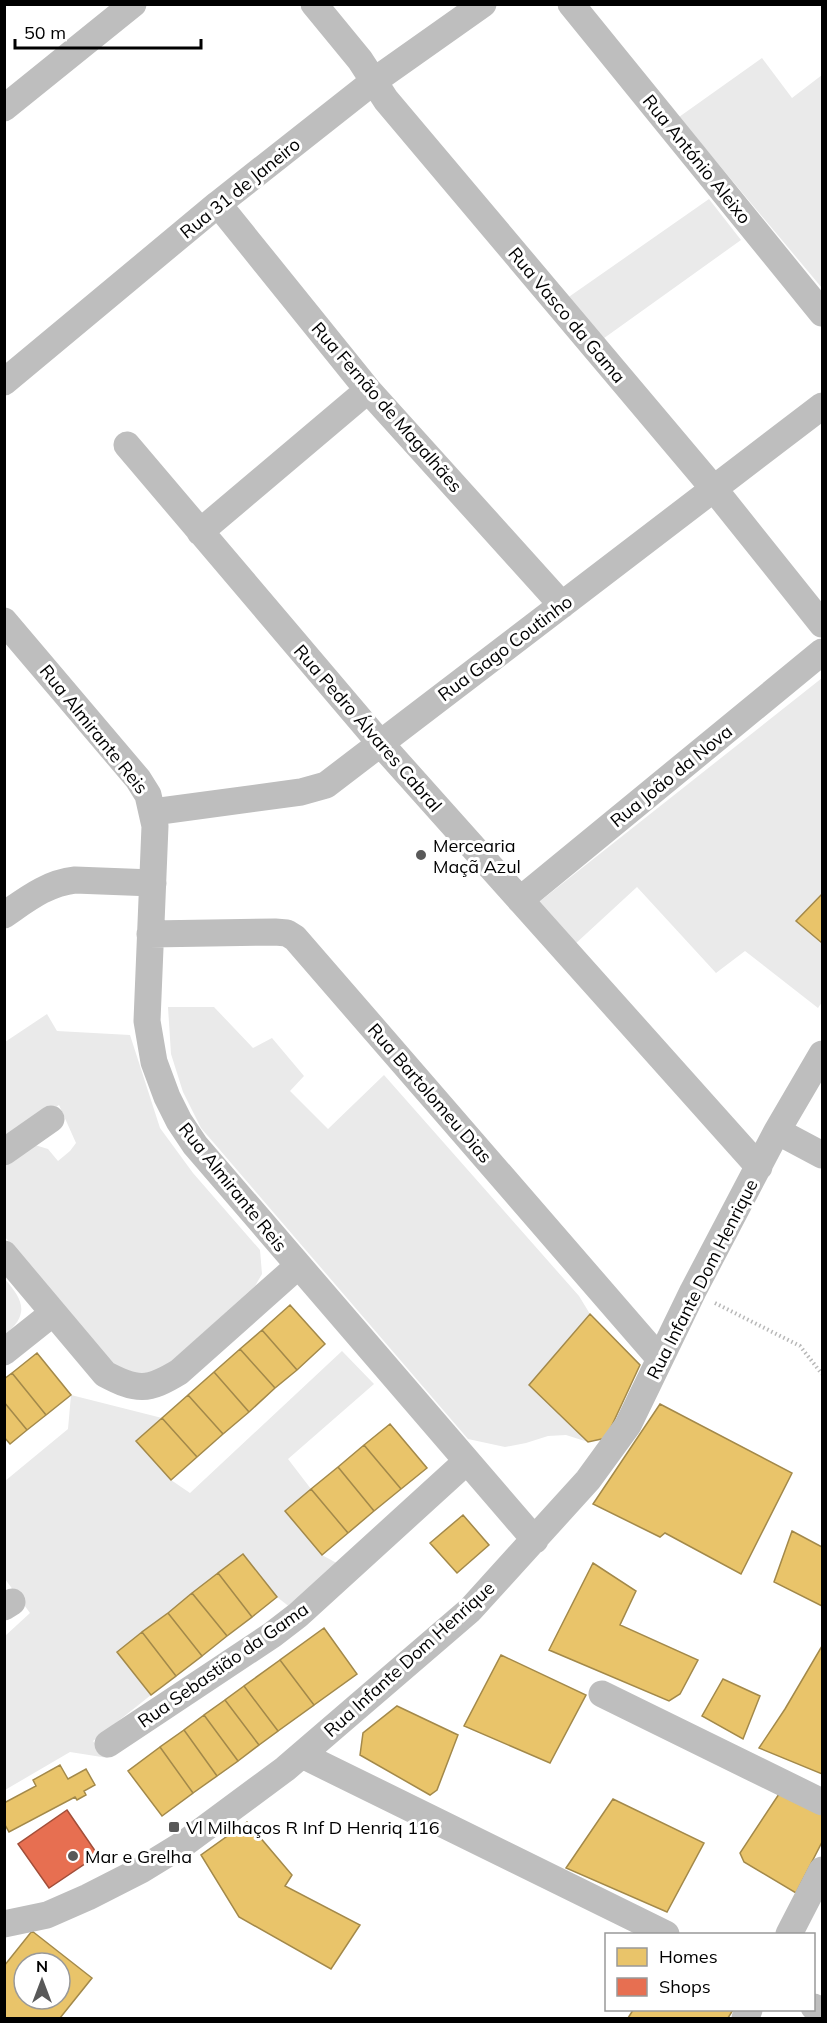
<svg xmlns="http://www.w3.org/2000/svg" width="827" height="2023" viewBox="0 0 827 2023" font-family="Mulish,sans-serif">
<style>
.green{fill:#eaeaea}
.homes{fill:#e9c46a;stroke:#a3894a;stroke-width:1.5;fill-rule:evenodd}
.shops{fill:#e76f51;stroke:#a24e39;stroke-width:1.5}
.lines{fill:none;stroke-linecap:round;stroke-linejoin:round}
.path{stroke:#b8b8b8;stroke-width:4;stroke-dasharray:1.5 3;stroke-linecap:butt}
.minor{stroke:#bebebe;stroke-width:27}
.poi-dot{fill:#595959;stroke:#fff;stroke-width:2}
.labels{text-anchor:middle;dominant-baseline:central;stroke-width:6;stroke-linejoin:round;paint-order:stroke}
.street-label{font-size:18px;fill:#000;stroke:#fff}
.poi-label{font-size:18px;fill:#000;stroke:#fff;text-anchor:start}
</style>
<rect width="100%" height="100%" fill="#fff"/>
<path class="green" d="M762,58L792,98L822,75V288L679,117Z
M709,199L741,240L600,341L563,301Z
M822,678V894L797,921L822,943V1002L818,1008L745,951L716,973L637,887L574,945L539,902Z
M168,1007H214L253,1048L272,1038L304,1076L290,1091L328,1129L384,1075L579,1296L590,1314L530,1385L588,1442L566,1435L548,1436L526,1443L505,1447L468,1439L201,1128L183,1092L171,1054Z
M47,1014L57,1031L130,1035L160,1128L193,1173L260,1250L262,1274L255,1286L163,1369C141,1377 128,1375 108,1362L5,1237V1166L35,1145L48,1149L58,1161L70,1151L76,1143L59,1105L5,1142V1042Z
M4,1278C24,1301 30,1314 4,1336Z
M342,1351L374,1384L288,1459L311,1489L322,1555L342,1566L291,1608L277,1597L243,1554L117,1652L151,1695L93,1741L108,1758L70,1752L5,1790V1636L30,1613L5,1579V1481L68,1429L71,1395L162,1418L137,1441L171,1480L190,1493Z"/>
<path class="homes" d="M822,894V943L796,921Z
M290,1305L325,1344L297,1370L262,1330Z
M590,1314L640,1365L606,1438L588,1442L529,1385Z
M262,1330L297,1370L275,1388L240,1349Z
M240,1349L275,1388L249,1412L214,1372Z
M37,1353L71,1395L46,1415L12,1373Z
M214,1372L249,1412L223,1434L188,1395Z
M12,1373L46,1415L27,1430L4,1402V1379Z
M188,1395L223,1434L197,1457L162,1418Z
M4,1402L27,1430L10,1444L4,1437Z
M660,1404L792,1473L741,1574L665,1533L660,1537L593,1504Z
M162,1418L197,1457L171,1480L136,1441Z
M390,1424L427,1468L401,1489L364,1445Z
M364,1445L401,1489L374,1511L338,1467Z
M338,1467L374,1511L348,1533L311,1489Z
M311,1489L348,1533L322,1555L285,1511Z
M463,1515L489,1545L457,1573L430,1543Z
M792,1531L822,1547V1606L774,1582Z
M243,1554L277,1597L252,1617L218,1573Z
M593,1563L636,1591L620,1625L698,1660L680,1694L669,1701L549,1650Z
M218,1573L252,1617L227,1636L192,1593Z
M192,1593L227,1636L202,1656L168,1613Z
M168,1613L202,1656L176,1676L142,1632Z
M324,1628L357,1674L314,1705L280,1660Z
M142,1632L176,1676L151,1695L117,1652Z
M822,1646V1774L759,1748L785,1709Z
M501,1655L586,1695L550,1763L464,1726Z
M280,1660L314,1705L278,1731L244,1686Z
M723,1679L760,1696L743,1739L702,1716Z
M244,1686L278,1731L259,1745L225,1700Z
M225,1700L259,1745L238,1761L204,1715Z
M397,1706L458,1735L437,1790L430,1795L360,1755L363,1733Z
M204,1715L238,1761L217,1776L184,1730Z
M184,1730L217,1776L193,1793L160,1747Z
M160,1747L193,1793L162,1816L128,1771Z
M60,1765L68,1779L86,1769L95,1785L84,1791L86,1795L77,1800L75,1797L9,1832L4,1823V1803L36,1786L33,1780Z
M779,1794L822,1814V1842L796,1893L744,1862L740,1853Z
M613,1799L704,1843L667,1912L566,1868Z
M247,1822L292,1875L285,1886L360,1925L331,1969L239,1917L201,1855Z
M32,1931L92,1978L60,2018H4V1966ZM24,1963H60V1999H24Z
M633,2010H733L728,2018H628Z"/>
<path class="shops" d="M67,1810L98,1855L49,1888L18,1844Z"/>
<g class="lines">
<path class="path" d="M715,1303L800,1346L822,1374"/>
<path class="minor" d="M314,4L360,60L386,100L714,489L822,624
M571,4L822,313
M4,108L133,4
M218,204L368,390L562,605
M4,382L218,204L374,81L483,4
M127,445L380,743L759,1167
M200,532L368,390
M4,621L138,779L148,795L155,826L147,1021L154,1062L167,1097L179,1121L195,1145L535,1540
M153,812L301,792L326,785L822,406
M520,900L822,652
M4,915C26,900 47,883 75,880L153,883
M150,934L275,932L287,933L295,938L660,1359
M777,1131L822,1155
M4,1152L51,1119
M4,1254L105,1374C137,1391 148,1391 179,1372L298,1266
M4,1352L53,1313
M4,1607L12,1602
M602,1694L822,1802
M108,1744L272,1635L298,1615L467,1461
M302,1755L666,1934
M4,1924L47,1915L88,1897L141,1870L185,1843L285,1769L470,1610L588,1480L628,1425L693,1291L777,1131L822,1054
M789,1934L822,1870
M814,2007L822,2012
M745,2018L749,2010"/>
</g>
<g class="poi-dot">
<circle cx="421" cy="855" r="6"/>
<rect x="168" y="1821" width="12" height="12" rx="3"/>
<circle cx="73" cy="1856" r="6"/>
</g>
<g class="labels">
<g class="street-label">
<text transform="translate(697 159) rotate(51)">Rua António Aleixo</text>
<text transform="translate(240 188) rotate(-39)">Rua 31 de Janeiro</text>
<text transform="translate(567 315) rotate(50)">Rua Vasco da Gama</text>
<text transform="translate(387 407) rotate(49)">Rua Fernão de Magalhães</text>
<text transform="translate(505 648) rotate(-37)">Rua Gago Coutinho</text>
<text transform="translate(368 728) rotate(49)">Rua Pedro Álvares Cabral</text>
<text transform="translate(94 729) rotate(51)">Rua Almirante Reis</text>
<text transform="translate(671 776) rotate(-39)">Rua João da Nova</text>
<text transform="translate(430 1093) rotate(49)">Rua Bartolomeu Dias</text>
<text transform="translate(233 1187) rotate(51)">Rua Almirante Reis</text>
<text transform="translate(702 1279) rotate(-63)">Rua Infante Dom Henrique</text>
<text transform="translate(409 1659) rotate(-42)">Rua Infante Dom Henrique</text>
<text transform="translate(223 1665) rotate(-35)">Rua Sebastião da Gama</text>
</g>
<g class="poi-label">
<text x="433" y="845">Mercearia<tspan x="433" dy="21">Maçã Azul</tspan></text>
<text x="186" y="1827">Vl Milhaços R Inf D Henriq 116</text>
<text x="85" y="1856">Mar e Grelha</text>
</g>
</g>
<rect width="827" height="2023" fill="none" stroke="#000000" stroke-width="12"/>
<rect x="605" y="1933" width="210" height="78" fill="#ffffff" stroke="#999999" stroke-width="1.5"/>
<rect x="617" y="1948" width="30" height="18" fill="#e9c46a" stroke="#999999" stroke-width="1.5"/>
<text x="659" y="1963" font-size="18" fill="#000000">Homes</text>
<rect x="617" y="1978" width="30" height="18" fill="#e76f51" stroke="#999999" stroke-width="1.5"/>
<text x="659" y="1993" font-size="18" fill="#000000">Shops</text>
<g transform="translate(42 1981)"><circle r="28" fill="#ffffff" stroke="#999999" stroke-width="1.5"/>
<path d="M0-4.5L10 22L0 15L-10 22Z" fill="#595959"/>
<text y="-9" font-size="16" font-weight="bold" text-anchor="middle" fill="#000000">N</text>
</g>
<path d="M15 39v9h186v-9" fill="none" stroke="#000000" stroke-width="3"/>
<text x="24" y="39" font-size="18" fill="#000000" stroke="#ffffff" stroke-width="4.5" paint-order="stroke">50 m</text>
</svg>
